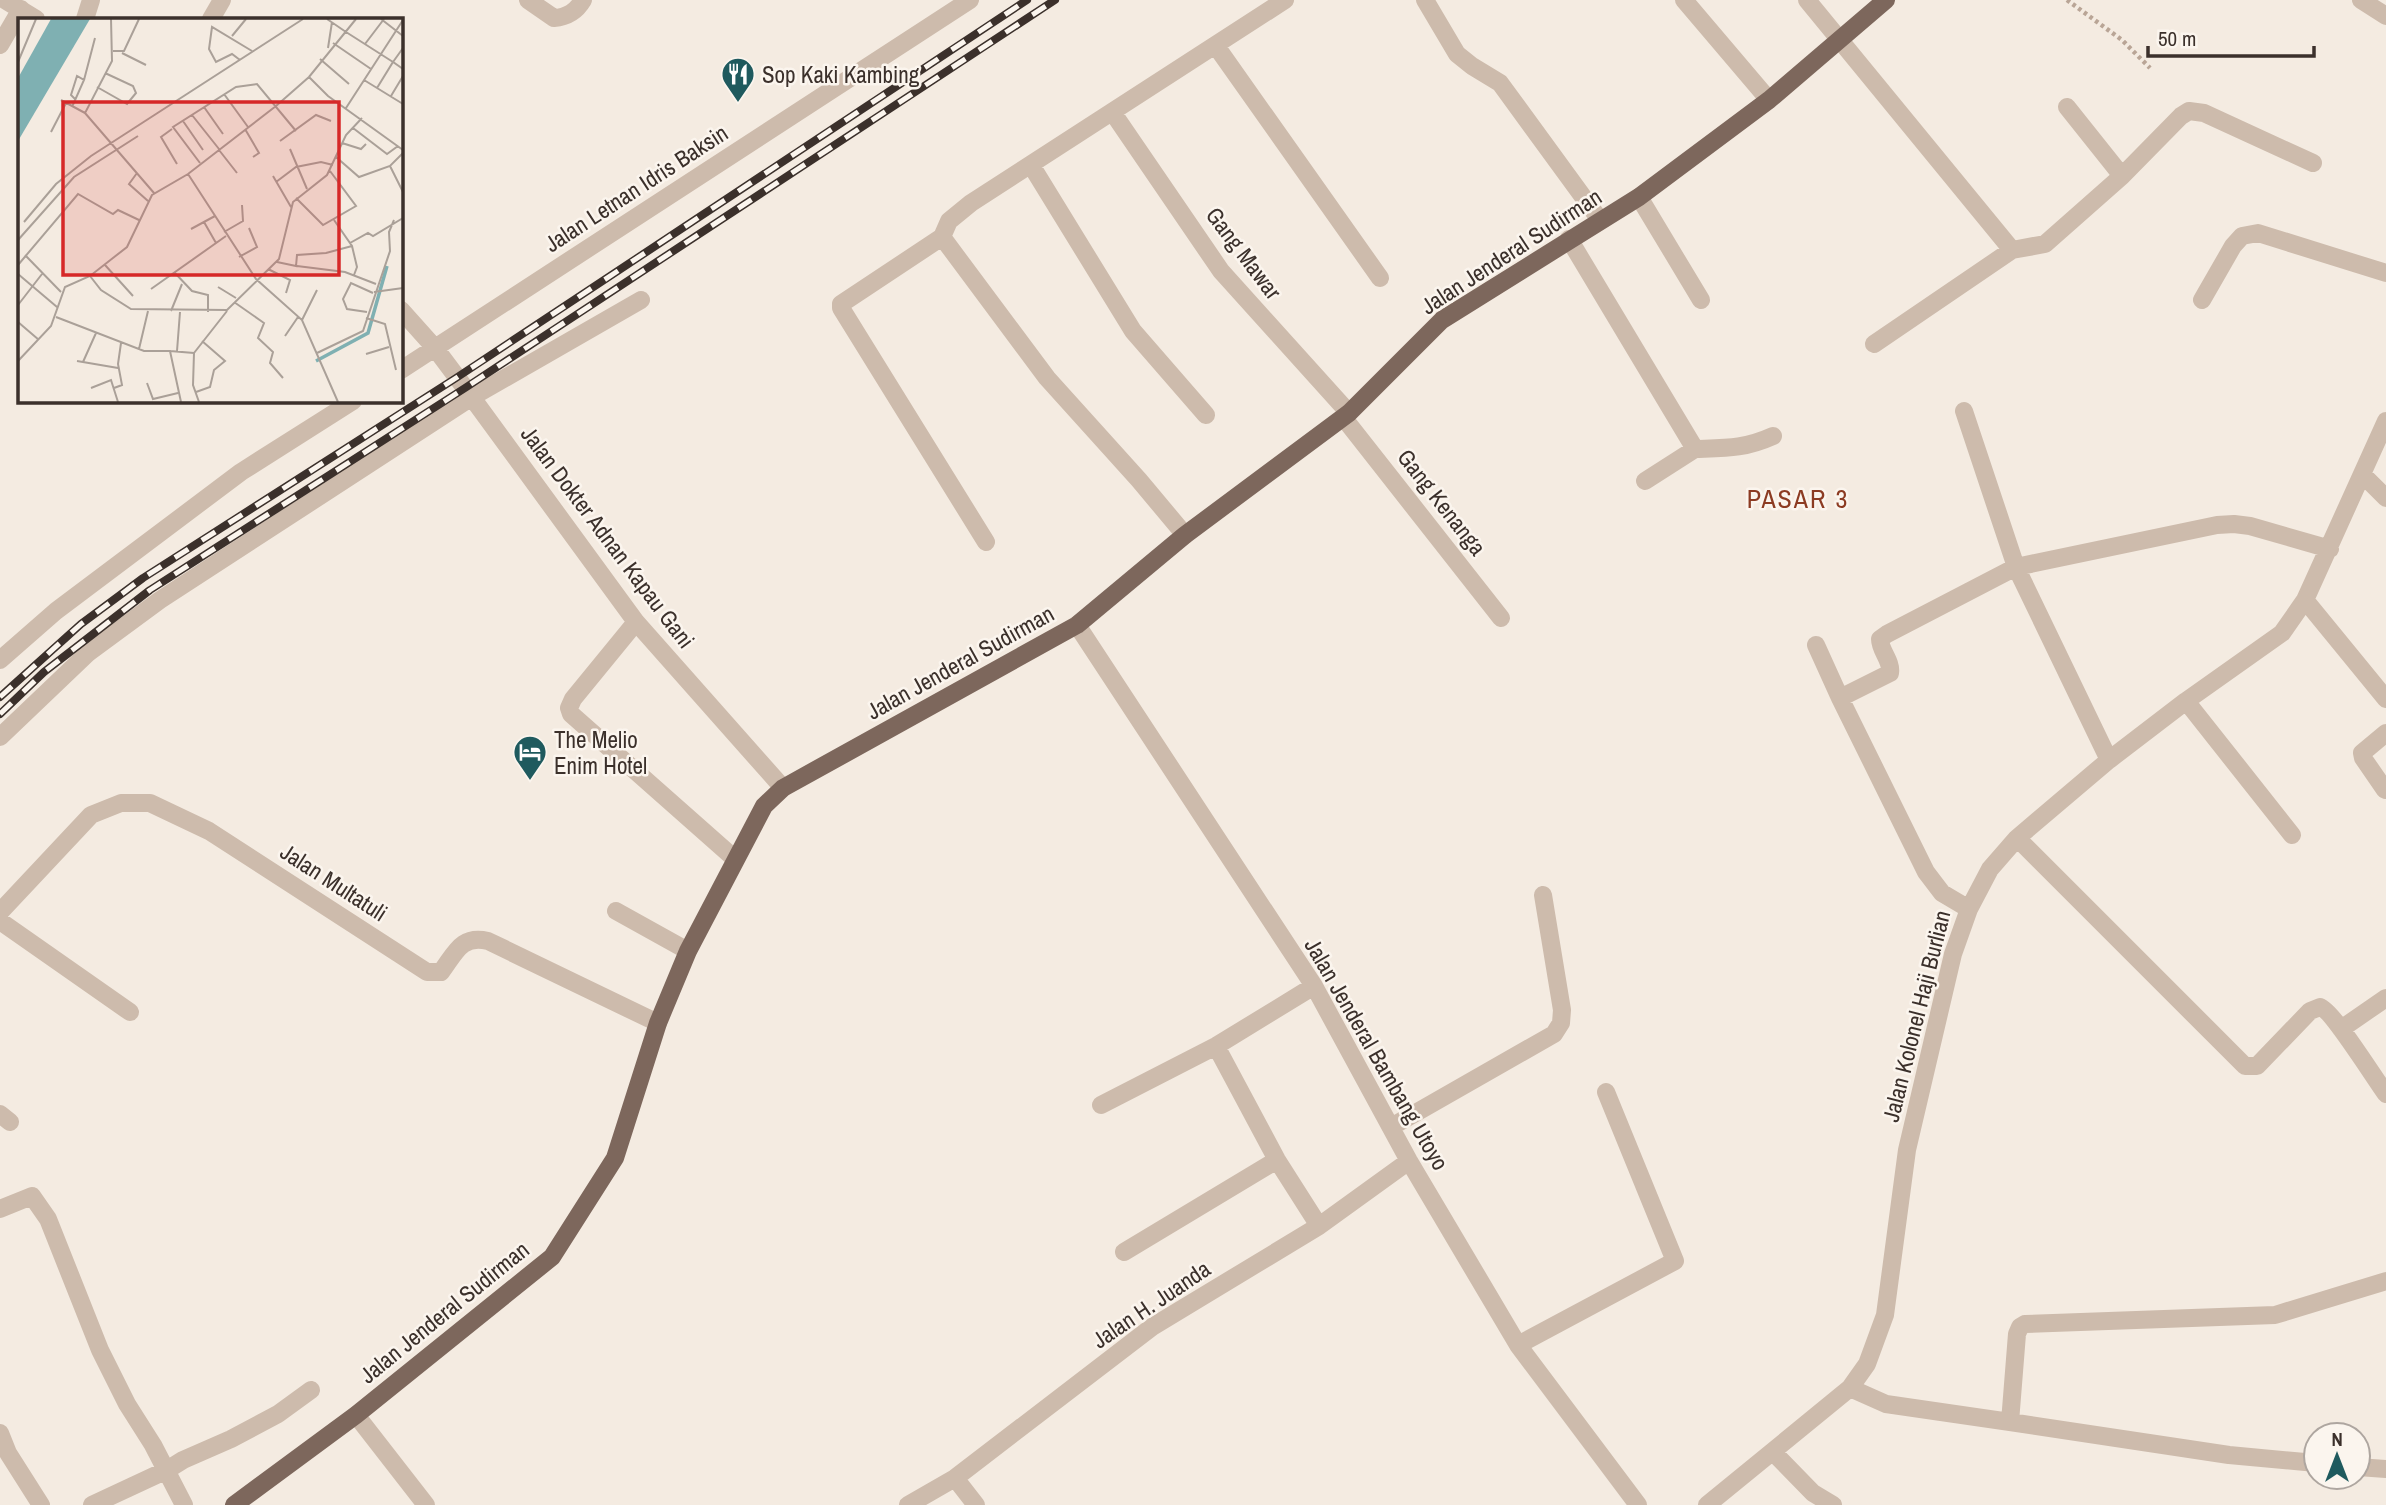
<svg xmlns="http://www.w3.org/2000/svg" width="2386" height="1505" viewBox="0 0 2386 1505" font-family="'Archivo Narrow',sans-serif">
<style>
.lines{fill:none;stroke-linecap:round;stroke-linejoin:round}
.path{stroke:#b9a596;stroke-width:4.5;stroke-dasharray:3.5 3.5;stroke-linecap:butt}
.minor{stroke:#cdbbac;stroke-width:18}
.major{stroke:#7d675c;stroke-width:18}
.rail-casing{stroke:#3b302b;stroke-width:8}
.rail{stroke:#fbf5ee;stroke-width:5;stroke-dasharray:16;stroke-linecap:butt}
.labels{text-anchor:middle;dominant-baseline:central;stroke-width:5;stroke-linejoin:round;paint-order:stroke}
.poi-label{font-size:23px;fill:#3b302b;stroke:#fbf5ee;text-anchor:start}
.street-label{font-size:23px;fill:#3b302b;stroke:#fbf5ee}
.quarter-label{font-size:26px;letter-spacing:2px;fill:#8c3b22;stroke:#fbf5ee}
.inset-river{fill:none;stroke:#7fb0b2;stroke-width:3.5}
.inset-road{fill:none;stroke:#aaa098;stroke-width:2}
.view{fill:#d62828;fill-opacity:0.15;stroke:#d62828;stroke-width:3.5}
.inset-edge{fill:none;stroke:#3b302b;stroke-width:3.5}
</style>
<rect width="100%" height="100%" fill="#f4ebe1"/>
<g class="lines">
<path class="path" d="M2067,0L2122,40L2150,68"/>
<path class="minor" d="M5,0L36,19
M528,0L554,18C567,17 576,12 583,0
M1425,0L1457,54L1472,66L1500,83L1600,220
M1684,0L1769,100
M1807,0L2012,250
M2361,0L2386,16
M85,19L91,0
M211,19L222,0
M0,45L21,9
M1216,46L1380,278
M2067,107L2122,176
M1113,113L1221,271L1349,413
M1031,165L1133,331L1206,415
M1639,197L1701,300
M942,237L841,304V308L986,542
M1569,239L1695,449L1645,481
M2202,300L2233,246L2242,236L2258,233L2386,273
M401,310L435,348L465,388L636,622L783,788
M1874,344L2012,250L2045,244L2122,176L2181,116L2189,111L2204,113L2313,163
M401,370L970,0
M1964,411L2016,567L2109,760
M1343,417L1501,618
M1695,449C1726,448 1744,449 1773,436
M2363,475L2386,498
M1185,535L1139,480L1047,378L942,237L949,221L971,203L1285,0
M2305,600L2386,699
M636,622L573,699L569,708L571,714L735,859
M1077,625L1314,986L1409,1161L1518,1345L1638,1505
M1816,645L1840,698L1926,872L1942,893L1969,909
M0,660L56,611L241,472L353,401
M1840,698L1890,673C1892,661 1880,651 1880,639L1887,634L2016,567L2217,525L2234,524L2250,526L2330,549
M2186,701L2292,835
M0,737L88,653L160,600L472,397L641,300
M2385,790L2363,758L2362,753L2386,733
M2017,838L2245,1066H2257L2310,1011L2320,1007C2332,1010 2375,1079 2386,1094
M616,911L688,951
M0,912L91,815L121,803H150L209,831L427,972H441C456,952 461,935 488,941L658,1023
M0,921L130,1012
M2341,1029L2386,998
M1216,1046L1277,1160L1319,1226
M1101,1105L1216,1046L1314,986
M0,1114L10,1122
M1391,1127L1554,1034L1561,1023L1562,1010L1543,895
M0,1209L32,1196L48,1219L100,1350L127,1404L153,1445L184,1505
M1124,1252L1277,1160
M1518,1345L1675,1261L1606,1092
M1850,1388L1886,1404L2010,1422L2017,1334L2020,1327L2025,1324L2275,1315L2386,1281
M356,1415L426,1505
M2010,1422L2229,1455L2316,1463
M0,1433L8,1453L41,1505
M1773,1452L1813,1493L1833,1505
M2358,1467L2386,1469
M955,1478L976,1505
M92,1505L167,1470L183,1460L231,1439L278,1414L311,1390
M908,1505L955,1478L1152,1327L1319,1226L1409,1161
M1707,1505L1850,1388L1867,1364L1885,1315L1907,1150L1953,954L1969,909L1990,869L2017,838L2109,760L2186,701L2282,633L2305,600L2386,421"/>
<path class="major" d="M234,1505L356,1415L552,1257L615,1158L658,1023L688,951L764,806L783,788L1077,625L1185,535L1349,413L1442,320L1639,197L1769,100L1886,0"/>
<defs>
<path id="rail" d="M0,697L81,624L143,578L456,378L1027,0
M0,714L44,672L150,590L465,388L1055,0"/>
</defs>
<use href="#rail" class="rail-casing"/>
<use href="#rail" class="rail"/>
</g>
<defs>
<symbol id="restaurant-pin" viewBox="-11 -11 22 30"><path d="M0 17L-7.5 6A9.5 9.5 0 1 1 7.5 6Z" fill="#1f5a5e" stroke="#fbf5ee"/><path d="M-5-6h1v4h1v-4h1v4h1v-4h1v5L-1.5 .5V6h-2V.5L-5-1ZM5-6V6H3V1.5H1.5Q1.5-4 5-6Z" fill="#fff"/></symbol>
<symbol id="hotel-pin" viewBox="-11 -11 22 30"><path d="M0 17L-7.5 6A9.5 9.5 0 1 1 7.5 6Z" fill="#1f5a5e" stroke="#fbf5ee"/><path d="M-6-4.5h1.5V1H6V5H4.5V3h-9V5H-6ZM-4 0a1.8 1.8 0 1 1 3.6 0ZM.5 0V-2.5h3Q6-2.5 6 0Z" fill="#fff"/></symbol>
</defs>
<g fill-rule="evenodd">
<use href="#restaurant-pin" x="719" y="55" width="38" height="52"/>
<use href="#hotel-pin" x="511" y="733" width="38" height="52"/>
</g>
<g class="labels">
<g class="poi-label">
<text x="762" y="74">Sop Kaki Kambing</text>
<text x="554" y="739">The Melio<tspan x="554" dy="26">Enim Hotel</tspan></text>
</g>
<g class="street-label">
<text transform="translate(636 188) rotate(-33)">Jalan Letnan Idris Baksin</text>
<text transform="translate(1511 251) rotate(-33)">Jalan Jenderal Sudirman</text>
<text transform="translate(1244 253) rotate(53)">Gang Mawar</text>
<text transform="translate(1442 502) rotate(52)">Gang Kenanga</text>
<text transform="translate(608 537) rotate(53)">Jalan Dokter Adnan Kapau Gani</text>
<text transform="translate(960 662) rotate(-29)">Jalan Jenderal Sudirman</text>
<text transform="translate(334 882) rotate(33)">Jalan Multatuli</text>
<text transform="translate(1916 1016) rotate(-76)">Jalan Kolonel Haji Burlian</text>
<text transform="translate(1377 1054) rotate(60)">Jalan Jenderal Bambang Utoyo</text>
<text transform="translate(1151 1304) rotate(-34)">Jalan H. Juanda</text>
<text transform="translate(444 1312) rotate(-39)">Jalan Jenderal Sudirman</text>
</g>
<g class="quarter-label">
<text x="1798" y="498">PASAR 3</text>
</g>
</g>
<g transform="translate(18 18)">
<rect width="385" height="385" fill="#f4ebe1"/>
<path d="M33,1H72L0,123V60Z" fill="#7fb0b2"/>
<path class="inset-river" d="M298,343L350,315L369,248"/>
<path class="inset-road" d="M93,1L94,43L67,95L136,175M309,1L328,14M363,1L385,18M328,14L375,44L385,30M214,18L228,1M315,25L353,51M347,26L366,1M310,30L314,4M95,33H106L121,1M104,35L128,47M302,41L331,66M222,42L214,36L198,44L191,31L194,9L234,33M0,44L18,1M291,59L310,78L385,132M66,62L77,20M346,62L385,86M79,69L109,86L118,75L115,68L87,55M359,70L375,44L385,51M206,76L230,109M373,78L385,58M43,82L67,95M54,89L66,62L59,58L53,77L57,81M186,89L205,116M328,90L385,2M174,97L201,131M165,103L185,132M335,110L369,136L380,128M154,111L143,119L159,146M227,111L241,135L235,139M33,114L48,85M262,123L298,97L313,103M324,125L343,131L348,126M272,131L289,171M201,132L219,155M318,139L341,159L372,148L385,135M182,145L155,109L218,69L239,66L278,113M372,148L385,174M119,155L111,166L130,183M170,156L238,261L284,302L320,384M255,158L273,189M258,164L278,149L303,144L315,147M278,180L305,207L338,188L312,153M316,202L334,228L339,249L336,257M6,204L38,166L73,138L285,1M186,204L198,225M173,211L197,198M206,214L225,203L224,187M0,222L56,159L120,118M332,225L350,215L355,218L385,200M7,237L43,274M221,239L239,229L231,210M259,244L278,248L279,237L308,235L334,228M0,247L60,176L95,196L100,192L121,202M87,247L115,278M279,248L327,254L358,266M250,251L272,262L268,275M156,254L174,273L190,277V294M0,256L39,289M72,258L83,272L113,291L209,292L261,241L275,184L309,157L328,117L344,100M200,269L218,280M133,271L208,218M356,274L385,270M216,284L246,305L240,320L255,334L252,345L265,360M0,287L24,256M153,293L164,266M349,294L329,291L325,281L333,265L355,275M38,299L126,333H152L163,384M348,300L367,306L378,352M284,302L299,272M0,304L21,322M267,318L280,299M121,331L130,293M152,333L176,335M159,333L162,294M299,335L345,313L372,233L371,214L376,202M348,336L371,329M0,343L33,308L47,269L72,258L109,229L134,177L170,156L258,88L291,59L338,1M59,343L100,350M65,344L78,315M129,365L135,381L160,375M73,370L93,362L100,384M96,370L104,367L100,346L103,325M178,374L192,369L196,352L207,343L184,323M181,384L175,367L176,335L209,293"/>
<path class="view" d="M45,84H321V257H45Z"/>
<rect width="385" height="385" class="inset-edge"/>
</g>
<g transform="translate(2337 1456)"><circle r="33" fill="#fbf5ee" stroke="#aea6a0" stroke-width="2"/>
<path d="M0-5L12 26L0 18L-12 26Z" fill="#1f5a5e"/>
<text y="-10" font-size="19" font-weight="bold" text-anchor="middle" fill="#3b302b">N</text>
</g>
<path d="M2148 46v10h166v-10" fill="none" stroke="#3b302b" stroke-width="3.5"/>
<text x="2158" y="46" font-size="21" fill="#3b302b" stroke="#fbf5ee" stroke-width="5" paint-order="stroke">50 m</text>
</svg>
